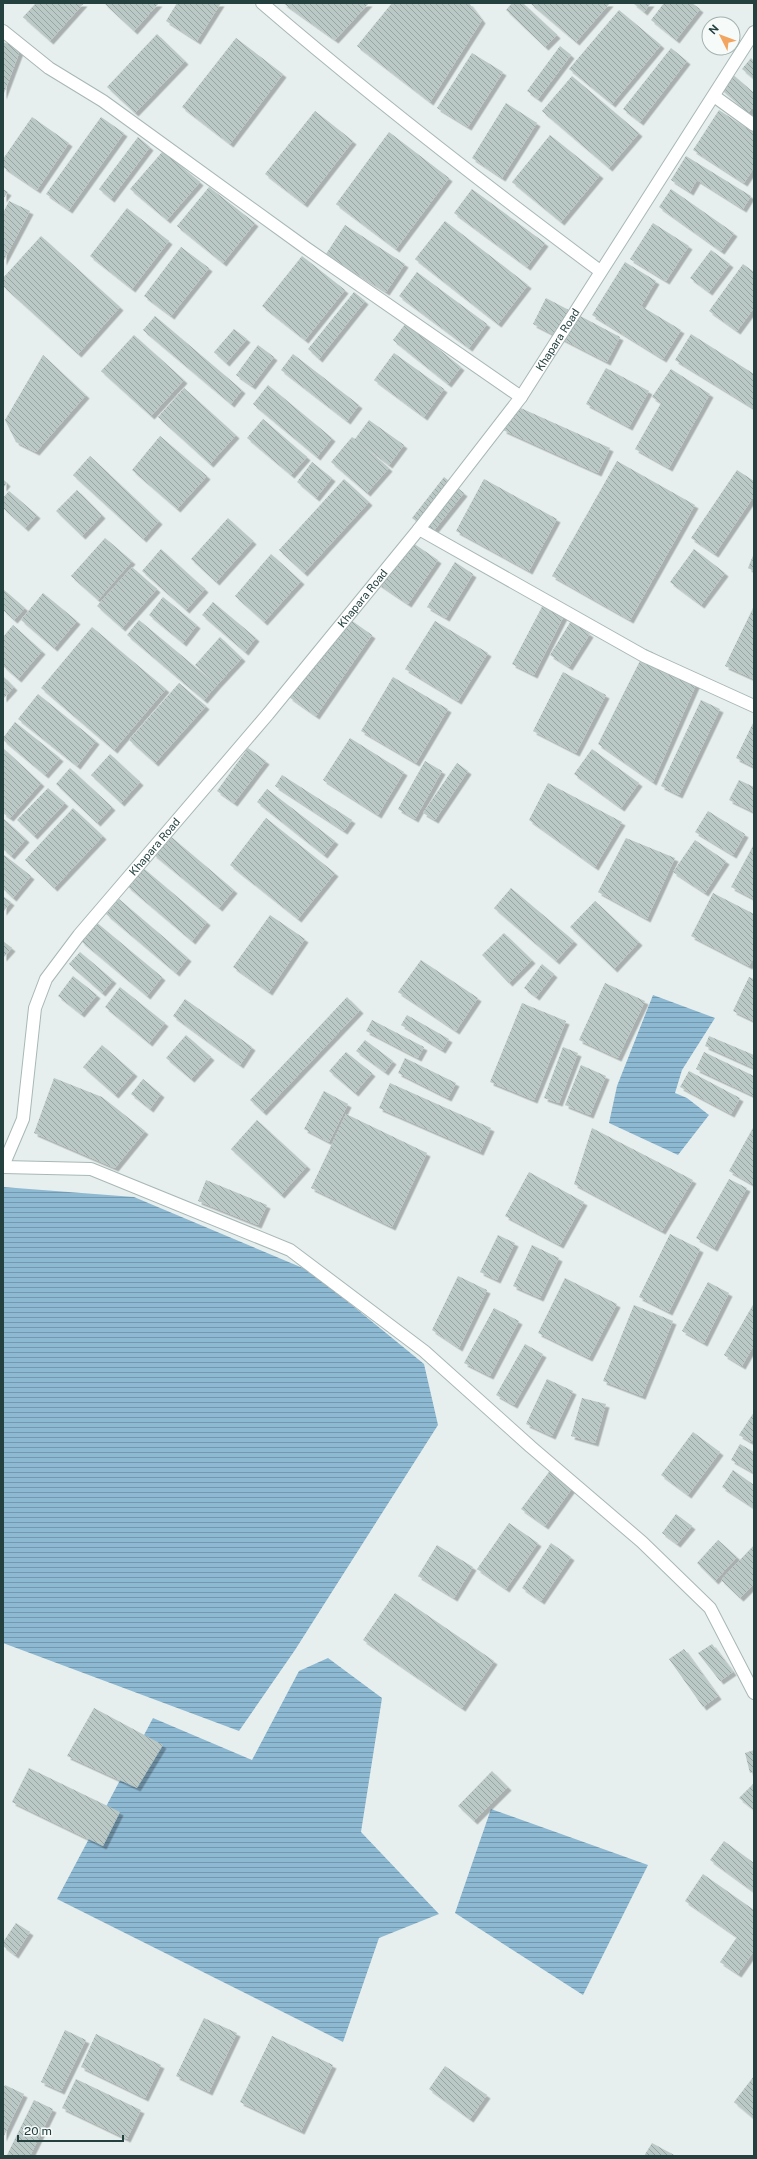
<svg xmlns="http://www.w3.org/2000/svg" width="757" height="2159" viewBox="0 0 757 2159" font-family="'Public Sans',sans-serif">
<style>
.water{fill:url(#water-rules)}
.building{fill:url(#building-back-hatch);filter:url(#shadow)}
.lines{fill:none;stroke-linecap:round;stroke-linejoin:round}
.minor-casing{stroke:#a8b7b6;stroke-width:14}
.minor{stroke:#fff;stroke-width:12}
.labels{text-anchor:middle;dominant-baseline:central;stroke-width:4;stroke-linejoin:round;paint-order:stroke}
.street-label{font-size:11px;fill:#244140;stroke:#f6fbf9}
</style>
<defs>
<pattern id="water-rules" width="6" height="5" patternUnits="userSpaceOnUse"><rect width="6" height="5" fill="#8eb9d3"/><path d="M0 2.5h6" fill="none" stroke="#7498ad"/></pattern>
<pattern id="building-back-hatch" width="6" height="6" patternUnits="userSpaceOnUse"><rect width="6" height="6" fill="#bbc9c6"/><path d="M-1 5l2 2M0 0l6 6M5-1l2 2" fill="none" stroke="#98a5a2"/></pattern>
<filter id="shadow"><feDropShadow dx="3.5" dy="3.5" stdDeviation="0" flood-color="#0004"/></filter>
</defs>
<rect width="100%" height="100%" fill="#e6efed"/>
<path class="water" d="M653,995L715,1018L682,1070L675,1093L687,1098L709,1115L678,1155L609,1123L617,1086Z
M3,1187L134,1197L310,1271L424,1364L438,1425L295,1650L239,1731L3,1643Z
M328,1658L382,1698L361,1832L439,1914L379,1938L343,2042L57,1899L153,1718L252,1760L299,1671Z
M491,1809L648,1865L583,1995L455,1913Z"/>
<path class="building" d="M36,3H84L50,41L23,17Z
M104,3H159L134,31Z
M177,3H221L197,41L166,21Z
M283,3H369L335,40Z
M392,3H469L482,20L430,102L357,46Z
M512,3H523L557,35L545,47L506,10Z
M530,3H610L576,42Z
M633,3H651L644,12Z
M664,3H692L700,9L676,40L651,20Z
M619,10L661,45L612,104L569,69Z
M157,34L185,61L135,113L107,87Z
M236,38L283,74L230,144L182,107Z
M3,42L21,48L3,96Z
M560,46L571,55L538,99L527,91Z
M671,48L687,61L640,122L623,109Z
M472,53L503,72L468,127L437,108Z
M751,58L754,61V79L742,69Z
M731,73L754,93V107L748,113L719,87Z
M572,76L639,133L609,168L542,111Z
M506,103L537,123L502,178L472,158Z
M719,110L754,133V168L744,183L693,150Z
M315,111L353,141L304,204L265,174Z
M32,117L69,143L37,190L3,167V159Z
M101,117L124,133L69,210L46,194Z
M389,132L449,178L396,249L336,204Z
M550,135L600,175L561,222L512,182Z
M138,137L150,147L111,199L99,189Z
M163,151L200,182L167,220L130,189Z
M686,156L751,196L743,209L697,180L690,192L671,180Z
M209,187L255,223L223,263L177,226Z
M3,189L8,192L3,199Z
M472,189L545,243L527,267L454,213Z
M671,189L734,233L721,251L659,207Z
M9,201L30,211L3,262V213Z
M127,208L169,241L132,289L90,256Z
M445,221L528,285L498,324L415,259Z
M653,223L689,246L666,281L630,259Z
M345,225L405,264L386,292L326,254Z
M41,236L120,307L78,354L3,286V278Z
M181,247L209,268L171,316L144,296Z
M711,250L730,264L709,292L690,278Z
M302,256L345,290L305,340L262,306Z
M625,262L656,281L641,306L681,330L663,359L592,315Z
M743,264L754,272V308L737,331L709,311Z
M417,272L487,324L469,348L399,296Z
M354,292L365,301L319,359L308,349Z
M546,298L620,337L607,362L533,324Z
M155,316L242,390L231,404L143,330Z
M406,323L461,367L448,384L393,340Z
M234,329L247,339L226,363L214,352Z
M691,334L754,374L753,408L675,360Z
M134,335L184,380L151,416L101,371Z
M258,345L274,357L252,386L236,375Z
M394,353L444,389L424,417L374,380Z
M293,354L359,405L347,421L281,370Z
M43,355L86,395L36,452L16,442L5,420Z
M606,368L649,391L629,427L586,404Z
M671,369L710,394L669,468L635,449L661,403L652,397Z
M268,385L332,438L317,457L253,404Z
M184,388L236,435L210,464L158,417Z
M514,405L610,448L598,473L503,430Z
M263,419L307,457L291,475L247,438Z
M369,420L404,445L389,465L360,443L389,468L367,493L331,462L352,437L355,439Z
M160,436L207,476L177,509L132,470Z
M90,456L159,521L143,539L73,475Z
M617,461L695,505L630,620L552,576Z
M312,462L332,478L316,498L297,482Z
M737,470L754,481V496L715,554L691,538Z
M444,477L464,493L432,533L412,518Z
M3,479L7,483L3,488Z
M344,479L369,502L304,573L279,550Z
M484,479L557,519L529,571L456,531Z
M77,490L102,515L82,536L56,511Z
M9,491L37,515L25,528L3,508V498Z
M228,518L253,541L216,582L191,559Z
M105,538L132,561L98,600L71,576Z
M407,539L438,560L408,604L377,583Z
M161,549L205,589L186,610L142,571Z
M694,549L725,573L701,605L670,582Z
M754,553V571L748,568Z
M271,554L301,581L264,622L235,596Z
M455,562L473,574L446,618L427,607Z
M132,567L157,589L122,628L97,606Z
M3,589L25,608L14,620L3,610Z
M43,593L77,621L54,648L21,620Z
M163,597L197,625L183,643L149,615Z
M213,602L256,638L245,652L202,615Z
M544,603L565,614L534,675L512,664Z
M754,606V679L725,666Z
M348,618L372,635L316,716L289,697Z
M139,620L217,685L204,700L127,635Z
M435,621L488,653L458,701L405,669Z
M571,621L590,634L569,667L550,655Z
M13,625L42,651L18,679L3,666V637Z
M92,627L166,689L114,750L41,688Z
M220,637L242,658L217,685L195,665Z
M646,649L700,676L653,782L598,744Z
M563,672L606,695L576,753L533,731Z
M3,676L14,687L3,699Z
M393,677L448,709L416,763L361,731Z
M179,683L206,706L155,763L129,740Z
M38,694L96,741L77,766L18,719Z
M701,700L720,709L679,795L661,786Z
M754,721V767L736,758Z
M15,722L60,758L45,775L3,740V738Z
M350,738L404,772L378,815L323,780Z
M3,748L41,783L10,818L3,813Z
M248,748L266,761L234,803L217,791Z
M592,749L639,783L621,808L574,774Z
M110,754L140,782L121,803L91,775Z
M425,761L442,771L415,819L398,809Z
M457,763L468,771L435,820L423,813Z
M70,768L112,807L97,823L56,784Z
M282,775L352,820L344,831L275,786Z
M739,780L754,787V812L729,800Z
M548,783L622,822L595,867L529,820Z
M48,788L65,803L34,836L17,820Z
M267,789L335,841L324,855L257,802Z
M73,808L103,836L54,888L25,860Z
M708,811L745,834L733,855L695,832Z
M3,818L26,839L11,856L3,849Z
M266,818L335,873L298,919L230,865Z
M169,835L234,890L219,908L153,854Z
M626,838L675,858L647,919L598,892Z
M695,840L726,861L705,893L673,872Z
M754,844V899L731,887Z
M3,854L31,876L13,898L3,889Z
M142,867L207,922L192,941L127,886Z
M511,888L574,941L556,961L494,908Z
M713,893L754,914V957L749,966L691,936Z
M3,896L11,902L3,912Z
M119,899L188,958L176,973L106,914Z
M595,901L639,942L614,969L570,927Z
M270,915L305,939L269,992L233,967Z
M96,922L162,977L147,996L81,941Z
M504,933L532,960L509,983L482,955Z
M3,941L12,948L3,958Z
M80,952L113,980L102,993L69,964Z
M421,960L478,998L456,1031L398,992Z
M542,964L554,974L536,997L524,988Z
M73,976L97,995L81,1014L58,996Z
M749,977L754,979V1021L733,1011Z
M605,983L645,1001L618,1058L579,1040Z
M120,987L165,1023L149,1043L105,1007Z
M347,997L360,1010L263,1112L250,1100Z
M185,999L252,1047L240,1065L173,1016Z
M522,1003L566,1021L534,1100L490,1082Z
M407,1015L449,1039L442,1050L401,1025Z
M372,1020L424,1047L418,1058L366,1031Z
M186,1035L211,1057L191,1079L166,1058Z
M709,1036L754,1055V1068L705,1046Z
M365,1040L393,1061L385,1072L356,1051Z
M102,1045L134,1073L115,1095L83,1067Z
M563,1047L578,1053L559,1103L544,1098Z
M346,1052L372,1073L355,1093L329,1071Z
M704,1052L754,1076V1096L696,1069Z
M405,1058L456,1083L448,1098L398,1073Z
M581,1065L606,1076L590,1115L565,1105Z
M689,1071L740,1098L731,1114L680,1087Z
M54,1078L102,1097L145,1131L115,1168L34,1133Z
M143,1079L161,1094L150,1109L131,1094Z
M390,1083L491,1128L480,1152L379,1108Z
M324,1091L348,1104L329,1142L304,1129Z
M346,1114L427,1153L392,1227L311,1188Z
M257,1120L307,1166L281,1195L231,1149Z
M754,1126V1180L752,1184L729,1171Z
M592,1128L693,1180L662,1231L574,1184Z
M529,1172L584,1202L560,1245L505,1216Z
M729,1179L747,1188L714,1248L696,1238Z
M206,1180L267,1205L258,1225L198,1201Z
M670,1234L700,1249L669,1312L639,1297Z
M498,1235L515,1243L497,1280L480,1272Z
M532,1245L559,1258L540,1298L513,1286Z
M458,1276L487,1290L459,1348L432,1330Z
M565,1278L617,1304L589,1358L538,1333Z
M708,1282L729,1293L704,1343L682,1331Z
M754,1303V1345L742,1366L724,1355Z
M634,1305L673,1321L642,1396L603,1381Z
M494,1308L519,1321L490,1376L464,1363Z
M525,1344L543,1354L514,1405L496,1395Z
M547,1379L573,1391L552,1436L526,1424Z
M582,1398L606,1404L595,1443L571,1436Z
M754,1412V1437L751,1442L739,1435Z
M693,1432L720,1452L688,1495L661,1475Z
M740,1444L754,1452V1473L731,1460Z
M555,1464L578,1480L545,1526L521,1509Z
M733,1470L754,1485V1508L722,1487Z
M676,1514L692,1526L677,1544L662,1533Z
M509,1523L538,1543L506,1589L477,1569Z
M718,1540L737,1557L715,1581L697,1563Z
M551,1543L571,1557L541,1601L522,1588Z
M437,1545L473,1567L454,1598L418,1576Z
M754,1545V1584L740,1598L721,1580Z
M395,1593L494,1661L462,1708L363,1640Z
M712,1644L733,1672L720,1681L698,1653Z
M684,1649L718,1696L703,1707L669,1659Z
M94,1708L163,1745L137,1788L67,1756Z
M754,1750V1772L750,1773L745,1753Z
M29,1768L120,1812L103,1846L12,1802Z
M492,1771L508,1787L474,1821L458,1806Z
M754,1783V1810L739,1798Z
M724,1841L754,1863V1892L710,1860Z
M703,1874L754,1910V1951L738,1974L720,1962L737,1937L685,1901Z
M16,1923L30,1932L15,1955L3,1946V1942Z
M204,2018L237,2033L209,2092L176,2076Z
M65,2030L86,2040L61,2091L41,2082Z
M96,2034L161,2065L145,2098L81,2067Z
M272,2036L333,2065L301,2131L240,2102Z
M445,2066L487,2095L470,2119L429,2089Z
M754,2076V2117L753,2118L734,2102Z
M76,2079L141,2110L127,2139L62,2108Z
M5,2085L24,2094L3,2138V2089Z
M34,2100L53,2109L30,2156H8L7,2155Z
M652,2143L676,2156H644Z"/>
<g class="lines">
<defs>
<g id="minor">
<path d="M262,3C371,97 485,185 600,271"/>
<path d="M3,31L49,68L103,101L306,248L521,397"/>
<path d="M714,96L754,125"/>
<path d="M419,529L644,656L754,706"/>
<path id="s1" d="M3,1166L23,1119L35,1008L46,979L79,935L268,714L419,529L521,397L754,32"/>
<path d="M3,1167L91,1169L290,1250L424,1351L531,1447L642,1542L710,1608L754,1693"/>
</g>
</defs>
<use href="#minor" class="minor-casing"/>
<use href="#minor" class="minor"/>
</g>
<g class="labels">
<g class="street-label">
<text stroke="none"><textPath href="#s1" startOffset="1013">Khapara Road</textPath></text>
<text stroke="none"><textPath href="#s1" startOffset="689">Khapara Road</textPath></text>
<text stroke="none"><textPath href="#s1" startOffset="365">Khapara Road</textPath></text>
</g>
</g>
<rect width="757" height="2159" fill="none" stroke="#244140" stroke-width="8"/>
<g transform="translate(721 36) rotate(312)"><circle r="19" fill="#f6fbf9" stroke="#a2b1af"/>
<path d="M0-3L7 15L0 10L-7 15Z" fill="#f2a560"/>
<text y="-6" font-size="11" font-weight="bold" text-anchor="middle" fill="#244140">N</text>
</g>
<path d="M18 2135v6h105v-6" fill="none" stroke="#244140" stroke-width="2"/>
<text x="24" y="2135" font-size="12" fill="#244140" stroke="#f6fbf9" stroke-width="3" paint-order="stroke">20 m</text>
</svg>
